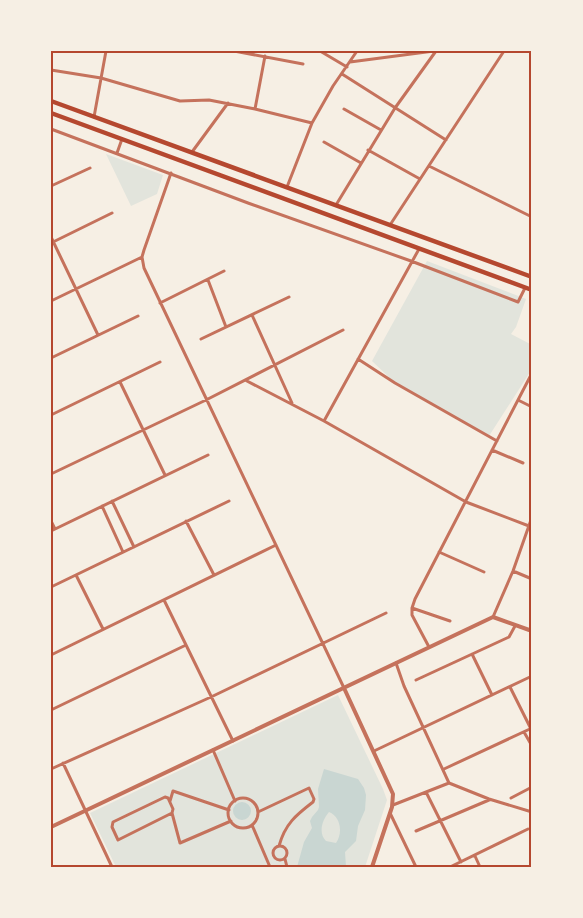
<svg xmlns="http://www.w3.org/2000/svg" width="583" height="918" viewBox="0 0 583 918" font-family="Jost,sans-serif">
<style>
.green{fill:#e2e4dc}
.water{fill:#c9d6d2;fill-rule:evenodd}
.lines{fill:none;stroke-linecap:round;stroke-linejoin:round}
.minor{stroke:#c5725c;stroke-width:3}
.tertiary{stroke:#c5725c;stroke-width:4}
.secondary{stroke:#b5482f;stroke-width:4.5}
.neatline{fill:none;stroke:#b5482f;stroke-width:2}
</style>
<rect width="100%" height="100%" fill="#f6efe4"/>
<path class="green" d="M106,154L163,175L157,194L131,206Z
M427,261L526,299L516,327L511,334L532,345V369L489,436L395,383L372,361Z
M338,695L383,789L387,800L365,867H116L90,813Z"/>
<path class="water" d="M324,769L358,779L364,788L366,795L365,810L358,826L356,841L345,852L346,867H297L304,842L312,828L310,821L312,817L318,810L319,807L318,789ZM329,812C341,817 343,833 336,843L326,841C318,833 322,820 329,812Z
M233 811a9 9 0 1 1 18 0a9 9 0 1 1-18 0Z"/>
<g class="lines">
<path class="minor" d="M234,51L303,64
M320,51L347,67
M440,51H462
M350,62L434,51
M51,70L101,78L180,101L209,100L255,109L312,123
M342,74L446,140
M255,109L265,56
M344,109L381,130
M94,117L106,51
M51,129L248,203L411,261L518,302L525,288
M324,142L361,163
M368,150L420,179
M192,152L228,103
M117,153L122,139
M429,166L532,217
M171,173L144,250L142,257L144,268L344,688
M51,186L90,168
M287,187L312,123L333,86L357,51
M336,205L395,108L436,51
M390,225L504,51
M51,237L98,335
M51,243L112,213
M208,280L226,327
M51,301L142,257
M160,303L224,271
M252,315L292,403
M201,339L289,297
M51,358L138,316
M358,359L395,383L497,441
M245,380L324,421L466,502L529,526
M120,382L165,475
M518,400L532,407
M51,415L160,362
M324,421L419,249
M492,450L523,463
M51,474L206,400L343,330
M112,501L134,547
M102,506L123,552
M51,521L55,529
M186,521L214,575
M51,531L208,455
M439,552L484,572
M513,571L532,579
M76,575L103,629
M51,587L229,501
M164,600L233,741
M412,608L450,621
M493,617L513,571L532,517
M429,647L412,615V608L415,599L532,373
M472,654L492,695
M51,655L276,545
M396,663L404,686L449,783L489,799L532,812
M416,680L509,637L515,626
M510,687L531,729
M51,710L186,645
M524,732L532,746
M213,750L235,801
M374,751L532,676
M63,763L112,867
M51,769L211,697L386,613
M444,769L532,728
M426,792L461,862
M511,798L532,787
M228 813a15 15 0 1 1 30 0a15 15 0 1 1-30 0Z
M170,801L173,791L229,810
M393,805L449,783
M258,812L309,788L314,799L313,802C296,815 285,824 279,846
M172,813L118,840L112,827L113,822L165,797L168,798L173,809L172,813L180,843L231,821
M390,813L416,867
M252,825L270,867
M416,831L489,800
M273 853a7 7 0 1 1 14 0a7 7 0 1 1-14 0Z
M475,856L480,867
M285,859L287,867
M450,867L528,829"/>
<path class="tertiary" d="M344,688L393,794L392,807L372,867
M51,827L493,617L532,631"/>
<path class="secondary" d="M51,101L532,277
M51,113L532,290"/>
</g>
<rect width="583" height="918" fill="none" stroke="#f6efe4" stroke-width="105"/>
<rect x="52" y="52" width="478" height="814" class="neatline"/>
</svg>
